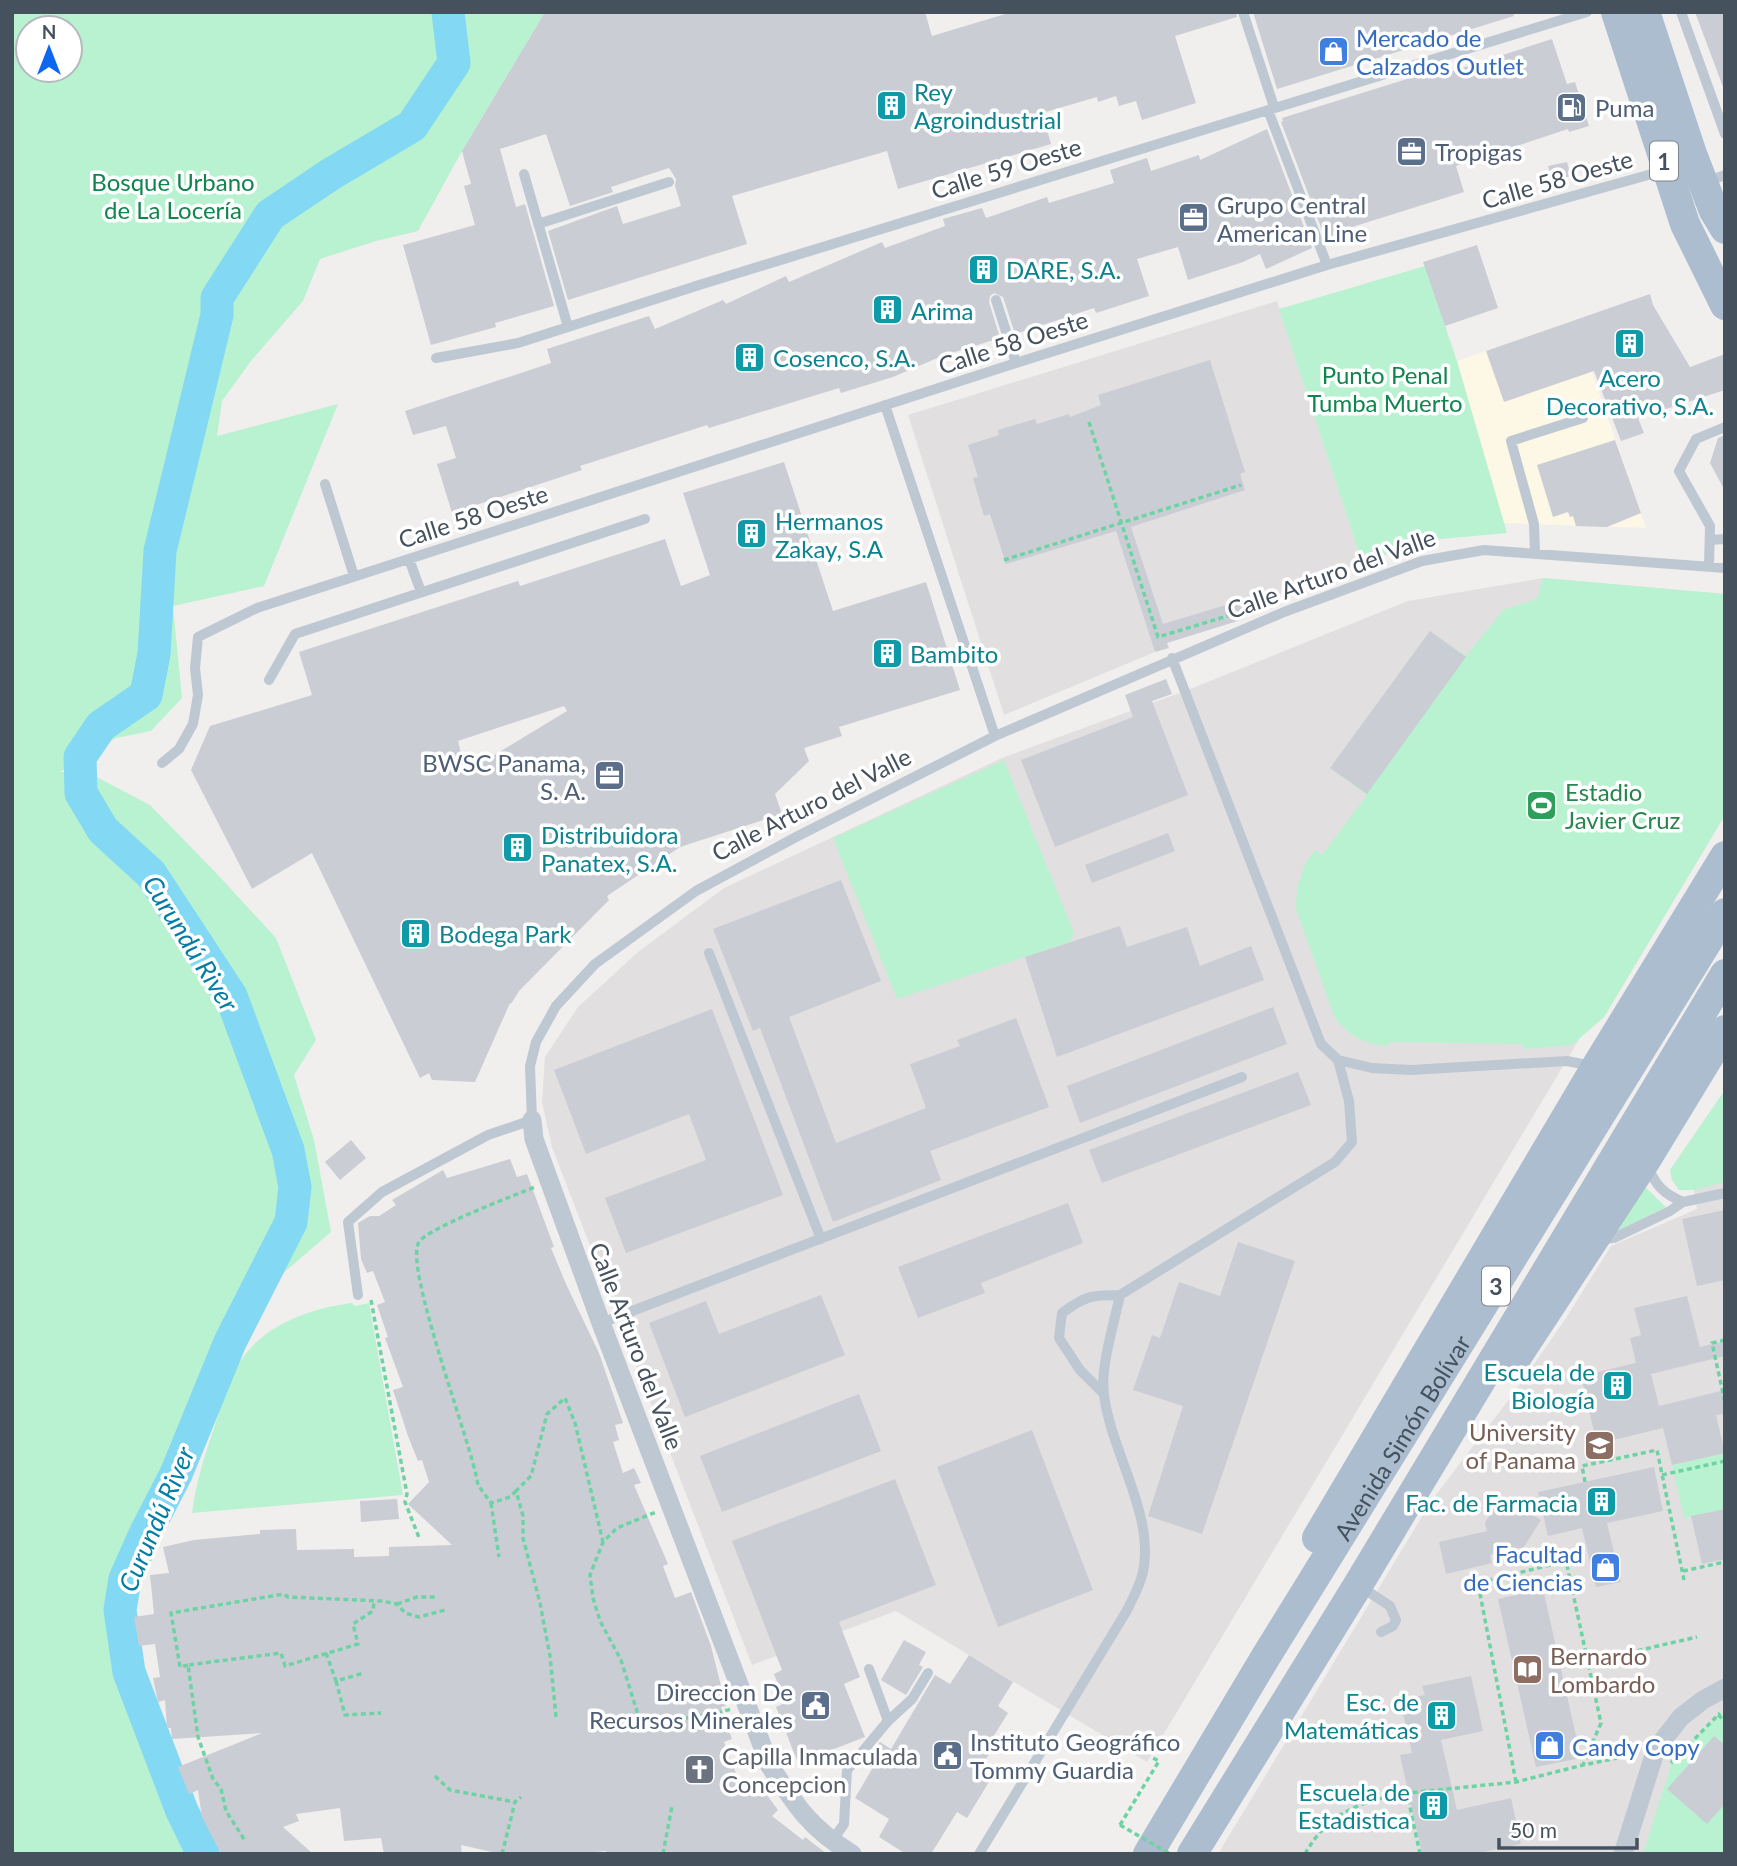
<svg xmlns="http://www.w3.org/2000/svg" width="1737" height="1866" viewBox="0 0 1737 1866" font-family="Lato,sans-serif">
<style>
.commercial{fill:#fdf7e6}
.education{fill:#e2dfe0}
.green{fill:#b9f2d1;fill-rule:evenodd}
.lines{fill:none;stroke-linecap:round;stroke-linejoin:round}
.river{stroke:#83d8f3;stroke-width:33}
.building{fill:#cacdd4;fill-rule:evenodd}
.path{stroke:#6ed3a4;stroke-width:3.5;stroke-dasharray:5 3.5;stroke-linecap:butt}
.service{stroke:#bec8d2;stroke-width:10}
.minor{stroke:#bec8d2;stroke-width:19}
.primary{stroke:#acbdd0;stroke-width:30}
.path-bridge{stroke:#6ed3a4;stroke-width:3.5;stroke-dasharray:5 3.5;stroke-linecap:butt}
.labels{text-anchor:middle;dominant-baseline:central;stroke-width:7;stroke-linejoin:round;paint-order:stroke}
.shield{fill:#fff;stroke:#7d858e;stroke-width:2}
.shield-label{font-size:23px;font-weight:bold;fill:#45515d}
.shop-label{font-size:24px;fill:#366cbe;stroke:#fff;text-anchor:start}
.culture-label{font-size:24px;fill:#0d838f;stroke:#fff;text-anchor:start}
.service-label{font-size:24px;fill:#4e5e75;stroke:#fff;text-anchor:start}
.street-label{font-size:24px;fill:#45515d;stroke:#fff}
.park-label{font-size:24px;fill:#10854e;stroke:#fff}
.leisure-label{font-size:24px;fill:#27864d;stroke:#fff;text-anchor:start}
.education-label{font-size:24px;fill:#785e54;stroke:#fff;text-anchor:end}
.worship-label{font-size:24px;fill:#5b616d;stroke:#fff;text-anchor:start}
.water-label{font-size:26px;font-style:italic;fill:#037da5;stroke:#fff}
</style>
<rect width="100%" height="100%" fill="#f1eeee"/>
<path class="commercial" d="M1574,320L1646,528L1504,523L1457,361Z"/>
<path class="education" d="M1277,301L1362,562L1241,610L1148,629L1155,652L1004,715L908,415Z
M1543,578L1725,594V815L1604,1017L1581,1036L1147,1762L896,1611L752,1665L552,1147L542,1102L545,1057L578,1007L638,952L724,888L1002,758L1185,691L1408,601Z
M1725,1090V1854H1218L1432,1500L1516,1390L1566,1318L1611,1246L1697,1209L1694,1190H1679L1672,1180L1670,1170Z"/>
<path class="green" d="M12,12H545L462,151L418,231L376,241L320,259L303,301L251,361L222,401L217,436L338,404L264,586L173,606L182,698L151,731L116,738L60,772L89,773L150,805L219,876L276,938L316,1040L294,1075L314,1140L331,1232L281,1275L235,1357L159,1535L135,1585L127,1611L135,1657L148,1703L209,1854H12ZM28,28H70V70H28Z
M1425,266L1457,361L1507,533L1431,540L1362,562L1279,309Z
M1543,578L1725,594V815L1604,1017L1572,1045L1524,1049V1044L1389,1042L1388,1046C1365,1044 1347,1036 1334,1016L1296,909L1297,888L1305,864L1315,850L1322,855L1367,795L1330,768L1430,631L1466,656L1503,610L1537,599Z
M1004,760L1074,933L1070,942L897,999L833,838Z
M1725,1090V1182L1694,1190H1679L1672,1180L1670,1170Z
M1645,1187L1666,1207L1610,1235Z
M352,1303L355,1306L369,1303L403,1495L192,1513C196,1482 205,1454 215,1425C220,1410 224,1393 230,1379C253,1329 301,1310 352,1303Z
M1725,1453V1509L1684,1518L1672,1465Z
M1725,1712V1854H1643L1672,1762L1718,1715Z"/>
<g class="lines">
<path class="river" d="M203,1854L182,1811L129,1672L120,1610L125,1579L146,1532L176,1474L230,1342L291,1222L295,1187L288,1150L231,996L151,874L103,830L81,793L80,757L101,726L146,695L154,654L160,551L217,315V298L270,215L331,174L412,126L454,63L448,12"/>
</g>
<path class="building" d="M545,12H925L932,36L1012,12H1236L1237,17L1175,36L1196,103L1142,120L1136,101L1119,106L1116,96L1098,102L1097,97L1042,113L1051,144L898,189L887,151L732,196L747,244L568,300L548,231L617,206L623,224L681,206L675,186L676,179L669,168L611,187L613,192L570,206L546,134L500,149L516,207L525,204L554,306L495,323L496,327L431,345L403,245L475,225L464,186L471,184L462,151Z
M1253,12H1513L1514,16L1277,89Z
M1695,12H1725V87H1723Z
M1552,39L1567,84L1575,82L1589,126L1569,132L1568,129L1456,166L1464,192L1333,233L1334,235L1325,238L1281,122L1283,121L1282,118L1426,73L1428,79Z
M1267,129L1312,248L1266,269L1260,254L1243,262L1188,280L1178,247L1137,259L1149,296L1096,313L1094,308L1015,334L1003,297L994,293L990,296L989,302L1000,338L942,356L893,377L841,393L839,388L709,428L707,425L580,466L582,470L467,508L468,512L453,516L437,464L456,458L446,426L413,435L405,411L551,363L547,349L649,316L655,329L723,300L726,304L786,276L789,282L882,242L885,248L945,226L943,219L982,208L986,218L1047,197L1049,203L1114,183L1110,170L1147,158L1151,171L1199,155L1200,160Z
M1567,162L1571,176L1552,181L1548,166Z
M1477,245L1498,308L1445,326L1423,262Z
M1650,294L1653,305L1690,367L1725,354V390L1638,418L1644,433L1621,441L1594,371L1504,402L1486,351Z
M1210,360L1245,472L1240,474L1245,490L1131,527L1163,624L1239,601L1244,619L1167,643L1169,648L1155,652L1116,531L1006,564L990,514L984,516L973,478L978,477L968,445L999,435L998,430L1035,419L1037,424L1069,414L1070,417L1101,405L1098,395Z
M1725,435V491L1710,463L1718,438Z
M1615,440L1641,513L1607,527L1576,526L1573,516L1570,517L1568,512L1553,517L1537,465Z
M784,462L833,611L926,582L960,690L839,727L842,736L804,748L809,761L775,794L782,814L680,847L607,896L609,900L519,991L511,1004L510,1003L475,1082L432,1080L429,1073L420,1078L312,853L252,889L191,770L210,726L312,695L299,652L518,581L520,586L665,539L681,586L710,575L683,493ZM564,706L567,711L466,772L458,741Z
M1430,631L1466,657L1367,794L1330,768Z
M1166,679L1172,694L1152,701L1188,795L1055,847L1021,760L1133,717L1125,695Z
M1168,833L1175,851L1092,883L1085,865Z
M841,880L881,981L789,1017L836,1143L926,1108L910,1064L960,1046L957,1040L1016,1018L1049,1107L930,1151L941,1180L833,1222L760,1028L753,1031L713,929Z
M1120,926L1127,947L1187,927L1200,966L1251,946L1264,980L1057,1057L1025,957Z
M1273,1007L1287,1044L1080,1123L1067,1086Z
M712,1009L783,1195L626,1253L605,1198L706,1160L689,1114L586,1154L554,1070Z
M1298,1072L1311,1105L1102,1183L1089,1150Z
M351,1140L366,1158L340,1180L325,1162Z
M510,1159L517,1177L527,1174L554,1247L551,1248L566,1284L599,1353L623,1423L615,1425L619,1440L613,1442L623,1473L634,1468L641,1483L634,1485L668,1564L663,1566L675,1598L691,1592L711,1646L726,1706L721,1707L732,1739L724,1742L740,1784L755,1779L778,1810L772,1816L803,1840L805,1837L827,1854H607L606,1851L575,1854H501L461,1845L462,1854H384L381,1838L344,1841L340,1808L296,1814L299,1821L283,1827L313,1854H221L202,1817L198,1790L189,1794L178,1767L262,1733L172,1739L171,1728H167L165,1700L158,1702L153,1678L160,1677L155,1644L139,1646L134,1617L154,1614L150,1575L169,1573L163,1547L194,1540L260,1534V1530L296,1529L297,1550L354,1549V1557L389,1556V1547L452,1545L408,1504L429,1482L422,1460L418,1461L408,1436L393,1390L403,1387L385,1338L388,1337L377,1305L385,1302L373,1271L367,1273L361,1259L358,1223L370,1216H379L396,1205L392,1200L443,1170L447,1178Z
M1068,1203L1083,1243L981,1283L985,1293L918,1318L898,1267Z
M1725,1210V1280L1697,1286L1682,1219Z
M1238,1242L1295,1261L1202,1534L1148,1516L1183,1406L1133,1390L1152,1335L1160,1338L1179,1282L1220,1296Z
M821,1295L845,1355L685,1417L649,1323L706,1301L719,1334Z
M1687,1296L1700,1347L1725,1341V1356L1651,1374L1659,1406L1725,1390V1414L1716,1415L1725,1453L1672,1465L1663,1428L1597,1444L1581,1376L1636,1363L1630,1338L1641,1335L1634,1308Z
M859,1394L881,1451L722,1512L700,1456Z
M1032,1430L1093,1590L998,1627L937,1467Z
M1654,1467L1663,1511L1607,1523L1621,1582L1596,1587L1582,1528L1548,1536L1538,1492Z
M895,1479L936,1585L839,1622L860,1677L844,1684L865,1737L798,1763L776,1707L785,1703L774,1674L782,1670L732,1541Z
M397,1499L399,1519L361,1522L360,1501Z
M1514,1502L1541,1520L1524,1547L1490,1555L1492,1563L1446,1574L1439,1542L1487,1531L1485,1523L1495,1506Z
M1725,1509V1559L1702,1564L1691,1516Z
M1543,1589L1581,1758L1536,1767L1498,1599Z
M904,1640L926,1652L919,1665L923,1667L906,1695L881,1680Z
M969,1655L1013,1682L998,1706L1008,1713L985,1750L990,1753L979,1769L992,1777L967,1818L957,1812L931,1854H906L879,1837L889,1819L855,1798L872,1769L862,1763L880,1742L891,1749L935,1675L950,1684Z
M1471,1676L1483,1731L1441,1740L1457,1810L1511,1798L1521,1844L1474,1854H1422L1400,1755L1412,1753L1400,1700L1425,1695L1422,1686Z
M1714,1736L1725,1745V1804L1707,1824L1667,1789Z"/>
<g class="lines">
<path class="path" d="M1089,422L1158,637L1254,608
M1004,560L1241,485
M371,1300L407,1494L405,1502L420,1540
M1725,1340L1712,1343L1725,1402
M1662,1475L1725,1461
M1585,1482L1582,1466L1657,1450L1684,1580
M516,1491L510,1497L491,1503L478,1485C472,1444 403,1266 419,1242C428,1228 515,1195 535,1187
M491,1503L499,1557
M1683,1571L1725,1562
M397,1604L417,1597H437
M326,1653L336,1681L364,1673
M1588,1662L1697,1637
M188,1665L180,1667L171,1613L284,1594L288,1597L381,1601L397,1604L405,1613L419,1617L445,1610
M336,1681L345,1715L381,1713
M1718,1715L1725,1721
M556,1717L550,1656L540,1603L523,1538V1516L516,1491L531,1476L547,1414L565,1398L575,1423L603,1542
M607,1721C648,1721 692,1721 731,1709
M640,1721L621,1660L600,1621L593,1598L590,1575L603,1542L617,1528L656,1512
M1671,1763L1720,1713
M435,1776L450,1790L515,1802
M1516,1782L1478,1583L1566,1561L1601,1723L1583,1765
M1120,1825L1159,1761L1151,1757
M244,1839L226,1811L221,1789L213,1779L198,1737L188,1665L281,1653L285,1666L358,1644L353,1624L373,1611L374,1601
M502,1854L515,1802L521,1797
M663,1854L672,1806
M1305,1854C1328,1812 1362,1801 1407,1793
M1420,1854L1407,1793L1516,1782L1583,1765L1637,1754"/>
<path class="service" d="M1243,12L1274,107
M1681,12L1725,134
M1268,110L1327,265
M524,174L568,327
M1706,182L1725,175
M538,224L669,182
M996,300L1016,363
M436,358L518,343L696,286L1587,12
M885,405L995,736
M325,484L354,576
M1710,540L1725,539
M1535,553L1534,524L1511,441L1583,418
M409,559L421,592
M1709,566L1710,526L1679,471L1696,439L1725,427
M1172,658L1321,1044L1338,1060L1372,1068L1411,1070L1567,1061L1592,1066
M269,680L295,634L645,519
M162,763L179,749L193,724L198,695L195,668L198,637L257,608L1016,363L1327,265L1666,170
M709,953L821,1239
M1648,1167C1656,1186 1664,1194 1683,1202
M1602,1239L1614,1238L1670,1211L1683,1202L1725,1193
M358,1295L348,1222L382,1192L488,1135L532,1120L530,1066L536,1042L556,1006L595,964L696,891L796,837L995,736L1284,612L1422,561L1484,550L1725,568
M601,1323L1242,1077
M1103,1393L1080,1370L1059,1338L1062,1313C1085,1296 1091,1295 1120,1295
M1361,1587L1390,1606L1396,1620L1393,1626L1381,1632
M888,1721L912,1699L928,1673
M832,1841L844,1824L847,1770L888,1721L869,1669
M979,1854L1126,1612C1132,1600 1140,1586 1143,1572C1155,1515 1111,1452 1104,1395C1100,1367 1114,1324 1120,1295L1335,1162L1352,1142L1349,1101L1338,1060"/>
<path class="minor" d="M532,1120L534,1139L601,1323L770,1766C796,1806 810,1828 852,1854
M1623,1854L1656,1749L1681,1717L1703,1700L1725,1688"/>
<g class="primary">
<path d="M1616,12L1685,224L1725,305"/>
<path d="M1645,12L1692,154L1714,211L1725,229"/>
<path d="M1516,1358L1646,1160L1725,1030"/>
<path d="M1317,1538L1596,1067L1725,856"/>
<path id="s1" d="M1148,1854L1265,1658L1725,913"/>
<path d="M1192,1854L1358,1585L1725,974"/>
</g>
<path class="path-bridge" d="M1120,1825L1170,1854"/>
</g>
<defs>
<symbol id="shop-square" viewBox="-11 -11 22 22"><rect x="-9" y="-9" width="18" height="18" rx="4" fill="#3f7fe0" stroke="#fff"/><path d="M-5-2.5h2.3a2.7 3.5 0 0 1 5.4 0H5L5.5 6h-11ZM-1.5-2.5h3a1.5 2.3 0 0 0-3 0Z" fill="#fff"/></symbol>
<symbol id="building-square" viewBox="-11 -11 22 22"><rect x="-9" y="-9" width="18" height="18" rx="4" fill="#0f9aa8" stroke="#fff"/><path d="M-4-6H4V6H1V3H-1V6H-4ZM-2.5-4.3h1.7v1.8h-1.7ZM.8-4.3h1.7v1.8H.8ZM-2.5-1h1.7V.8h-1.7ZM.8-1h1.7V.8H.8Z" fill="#fff"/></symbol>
<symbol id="fuel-square" viewBox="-11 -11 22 22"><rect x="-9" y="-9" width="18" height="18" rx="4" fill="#5c6f8a" stroke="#fff"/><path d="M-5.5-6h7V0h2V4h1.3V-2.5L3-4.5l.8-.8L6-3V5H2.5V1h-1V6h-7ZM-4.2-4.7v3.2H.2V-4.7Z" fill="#fff"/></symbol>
<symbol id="office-square" viewBox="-11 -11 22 22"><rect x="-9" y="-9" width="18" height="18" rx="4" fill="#5c6f8a" stroke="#fff"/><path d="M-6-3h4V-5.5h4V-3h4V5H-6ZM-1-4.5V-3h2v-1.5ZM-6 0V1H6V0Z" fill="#fff"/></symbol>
<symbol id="stadium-square" viewBox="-11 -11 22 22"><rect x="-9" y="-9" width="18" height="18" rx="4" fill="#2e9e5b" stroke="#fff"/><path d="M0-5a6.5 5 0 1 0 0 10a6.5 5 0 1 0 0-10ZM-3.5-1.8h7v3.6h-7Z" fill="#fff"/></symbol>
<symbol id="university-square" viewBox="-11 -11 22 22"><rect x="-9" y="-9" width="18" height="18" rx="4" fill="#8d6e63" stroke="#fff"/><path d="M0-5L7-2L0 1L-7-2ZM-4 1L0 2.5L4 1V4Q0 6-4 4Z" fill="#fff"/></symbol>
<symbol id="library-square" viewBox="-11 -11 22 22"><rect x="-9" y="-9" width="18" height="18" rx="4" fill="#8d6e63" stroke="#fff"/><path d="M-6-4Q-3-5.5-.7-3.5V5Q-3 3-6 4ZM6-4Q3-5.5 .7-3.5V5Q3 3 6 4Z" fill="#fff"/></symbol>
<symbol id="civic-square" viewBox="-11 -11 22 22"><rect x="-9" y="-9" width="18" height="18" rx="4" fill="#5c6f8a" stroke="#fff"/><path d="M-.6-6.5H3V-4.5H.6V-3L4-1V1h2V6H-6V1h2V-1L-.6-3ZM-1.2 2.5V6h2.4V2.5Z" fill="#fff"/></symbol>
<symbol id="church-square" viewBox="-11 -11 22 22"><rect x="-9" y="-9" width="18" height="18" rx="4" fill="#6b7280" stroke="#fff"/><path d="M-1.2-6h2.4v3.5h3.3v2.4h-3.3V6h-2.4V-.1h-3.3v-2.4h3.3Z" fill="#fff"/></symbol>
</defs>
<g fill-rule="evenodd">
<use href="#shop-square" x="1316" y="34" width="35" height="35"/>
<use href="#building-square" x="874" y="88" width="35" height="35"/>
<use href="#fuel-square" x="1554" y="90" width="35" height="35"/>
<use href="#office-square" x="1394" y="134" width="35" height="35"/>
<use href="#office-square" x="1176" y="200" width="35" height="35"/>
<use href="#building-square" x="966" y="252" width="35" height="35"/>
<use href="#building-square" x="870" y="292" width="35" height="35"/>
<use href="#building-square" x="1612" y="326" width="35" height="35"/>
<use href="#building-square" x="732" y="340" width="35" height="35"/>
<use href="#building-square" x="734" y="516" width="35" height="35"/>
<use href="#building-square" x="870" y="636" width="35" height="35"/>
<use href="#office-square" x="592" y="758" width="35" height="35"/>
<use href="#stadium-square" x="1524" y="788" width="35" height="35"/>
<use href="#building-square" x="500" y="830" width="35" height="35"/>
<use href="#building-square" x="398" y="916" width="35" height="35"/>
<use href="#building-square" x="1600" y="1368" width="35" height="35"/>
<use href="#university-square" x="1582" y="1428" width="35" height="35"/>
<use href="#building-square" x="1584" y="1484" width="35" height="35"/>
<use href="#shop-square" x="1588" y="1550" width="35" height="35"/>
<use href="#library-square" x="1510" y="1652" width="35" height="35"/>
<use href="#civic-square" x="798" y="1688" width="35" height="35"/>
<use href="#building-square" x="1424" y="1698" width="35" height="35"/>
<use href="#shop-square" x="1532" y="1728" width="35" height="35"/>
<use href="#civic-square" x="930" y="1738" width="35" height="35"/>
<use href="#church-square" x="682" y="1752" width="35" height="35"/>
<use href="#building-square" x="1416" y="1788" width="35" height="35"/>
</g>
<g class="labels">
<g class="shield">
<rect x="1650" y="141.5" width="28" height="39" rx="5"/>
<rect x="1482" y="1266.5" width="28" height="39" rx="5"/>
</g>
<g class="shield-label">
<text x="1664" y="161">1</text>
<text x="1496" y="1286">3</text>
</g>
<g class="shop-label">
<text x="1356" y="37">Mercado de<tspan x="1356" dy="28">Calzados Outlet</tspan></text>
<text x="1583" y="1553" text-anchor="end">Facultad<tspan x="1583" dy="28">de Ciencias</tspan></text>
<text x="1572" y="1746">Candy Copy</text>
</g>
<g class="culture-label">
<text x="914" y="91">Rey<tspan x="914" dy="28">Agroindustrial</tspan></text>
<text x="1006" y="269">DARE, S.A.</text>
<text x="911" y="310">Arima</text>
<text x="773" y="357">Cosenco, S.A.</text>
<text x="1630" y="377" text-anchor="middle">Acero<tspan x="1630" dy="28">Decorativo, S.A.</tspan></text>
<text x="775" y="520">Hermanos<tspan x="775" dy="28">Zakay, S.A</tspan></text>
<text x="910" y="653">Bambito</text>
<text x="541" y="834">Distribuidora<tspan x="541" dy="28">Panatex, S.A.</tspan></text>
<text x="439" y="933">Bodega Park</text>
<text x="1595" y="1371" text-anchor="end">Escuela de<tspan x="1595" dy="28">Biología</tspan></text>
<text x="1578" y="1502" text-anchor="end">Fac. de Farmacia</text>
<text x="1419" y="1701" text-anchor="end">Esc. de<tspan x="1419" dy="28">Matemáticas</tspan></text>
<text x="1410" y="1791" text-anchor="end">Escuela de<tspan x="1410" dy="28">Estadistica</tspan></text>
</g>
<g class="service-label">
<text x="1595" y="107">Puma</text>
<text x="1435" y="151">Tropigas</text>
<text x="1217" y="204">Grupo Central<tspan x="1217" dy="28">American Line</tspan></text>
<text x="586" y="762" text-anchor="end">BWSC Panama,<tspan x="586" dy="28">S. A.</tspan></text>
<text x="793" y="1691" text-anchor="end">Direccion De<tspan x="793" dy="28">Recursos Minerales</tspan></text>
<text x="970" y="1741">Instituto Geográfico<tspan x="970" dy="28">Tommy Guardia</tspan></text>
</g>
<g class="street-label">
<text transform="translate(1006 168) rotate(-17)">Calle 59 Oeste</text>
<text transform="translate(1557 179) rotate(-16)">Calle 58 Oeste</text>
<text transform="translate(1013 342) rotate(-18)">Calle 58 Oeste</text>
<text transform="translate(473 516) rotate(-18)">Calle 58 Oeste</text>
<text transform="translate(1331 573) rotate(-20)">Calle Arturo del Valle</text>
<text transform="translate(811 804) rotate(-27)">Calle Arturo del Valle</text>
<text transform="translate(637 1346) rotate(69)">Calle Arturo del Valle</text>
<text stroke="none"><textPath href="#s1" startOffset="488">Avenida Simón Bolívar</textPath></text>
</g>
<g class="park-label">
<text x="173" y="181">Bosque Urbano<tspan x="173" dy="28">de La Locería</tspan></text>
<text x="1385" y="374">Punto Penal<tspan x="1385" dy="28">Tumba Muerto</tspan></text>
</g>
<g class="leisure-label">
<text x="1565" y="791">Estadio<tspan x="1565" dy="28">Javier Cruz</tspan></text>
</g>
<g class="education-label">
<text x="1576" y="1431">University<tspan x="1576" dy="28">of Panama</tspan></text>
<text x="1550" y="1655" text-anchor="start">Bernardo<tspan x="1550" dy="28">Lombardo</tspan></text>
</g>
<g class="worship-label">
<text x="722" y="1755">Capilla Inmaculada<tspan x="722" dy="28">Concepcion</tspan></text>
</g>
<g class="water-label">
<text transform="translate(191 943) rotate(58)">Curundú River</text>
<text transform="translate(156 1519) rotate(-67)">Curundú River</text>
</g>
</g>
<rect width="1737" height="1866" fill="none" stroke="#45515d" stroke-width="28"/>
<g transform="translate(49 49)"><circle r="33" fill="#ffffff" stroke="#b5b9be" stroke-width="2"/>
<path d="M0-5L12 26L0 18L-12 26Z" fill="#0b67ef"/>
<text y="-10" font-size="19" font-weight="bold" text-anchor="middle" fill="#45515d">N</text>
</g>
<path d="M1499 1838v10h138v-10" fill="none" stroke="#45515d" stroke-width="3.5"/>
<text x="1510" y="1838" font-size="21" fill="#45515d" stroke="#ffffff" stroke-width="5" paint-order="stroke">50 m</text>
</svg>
